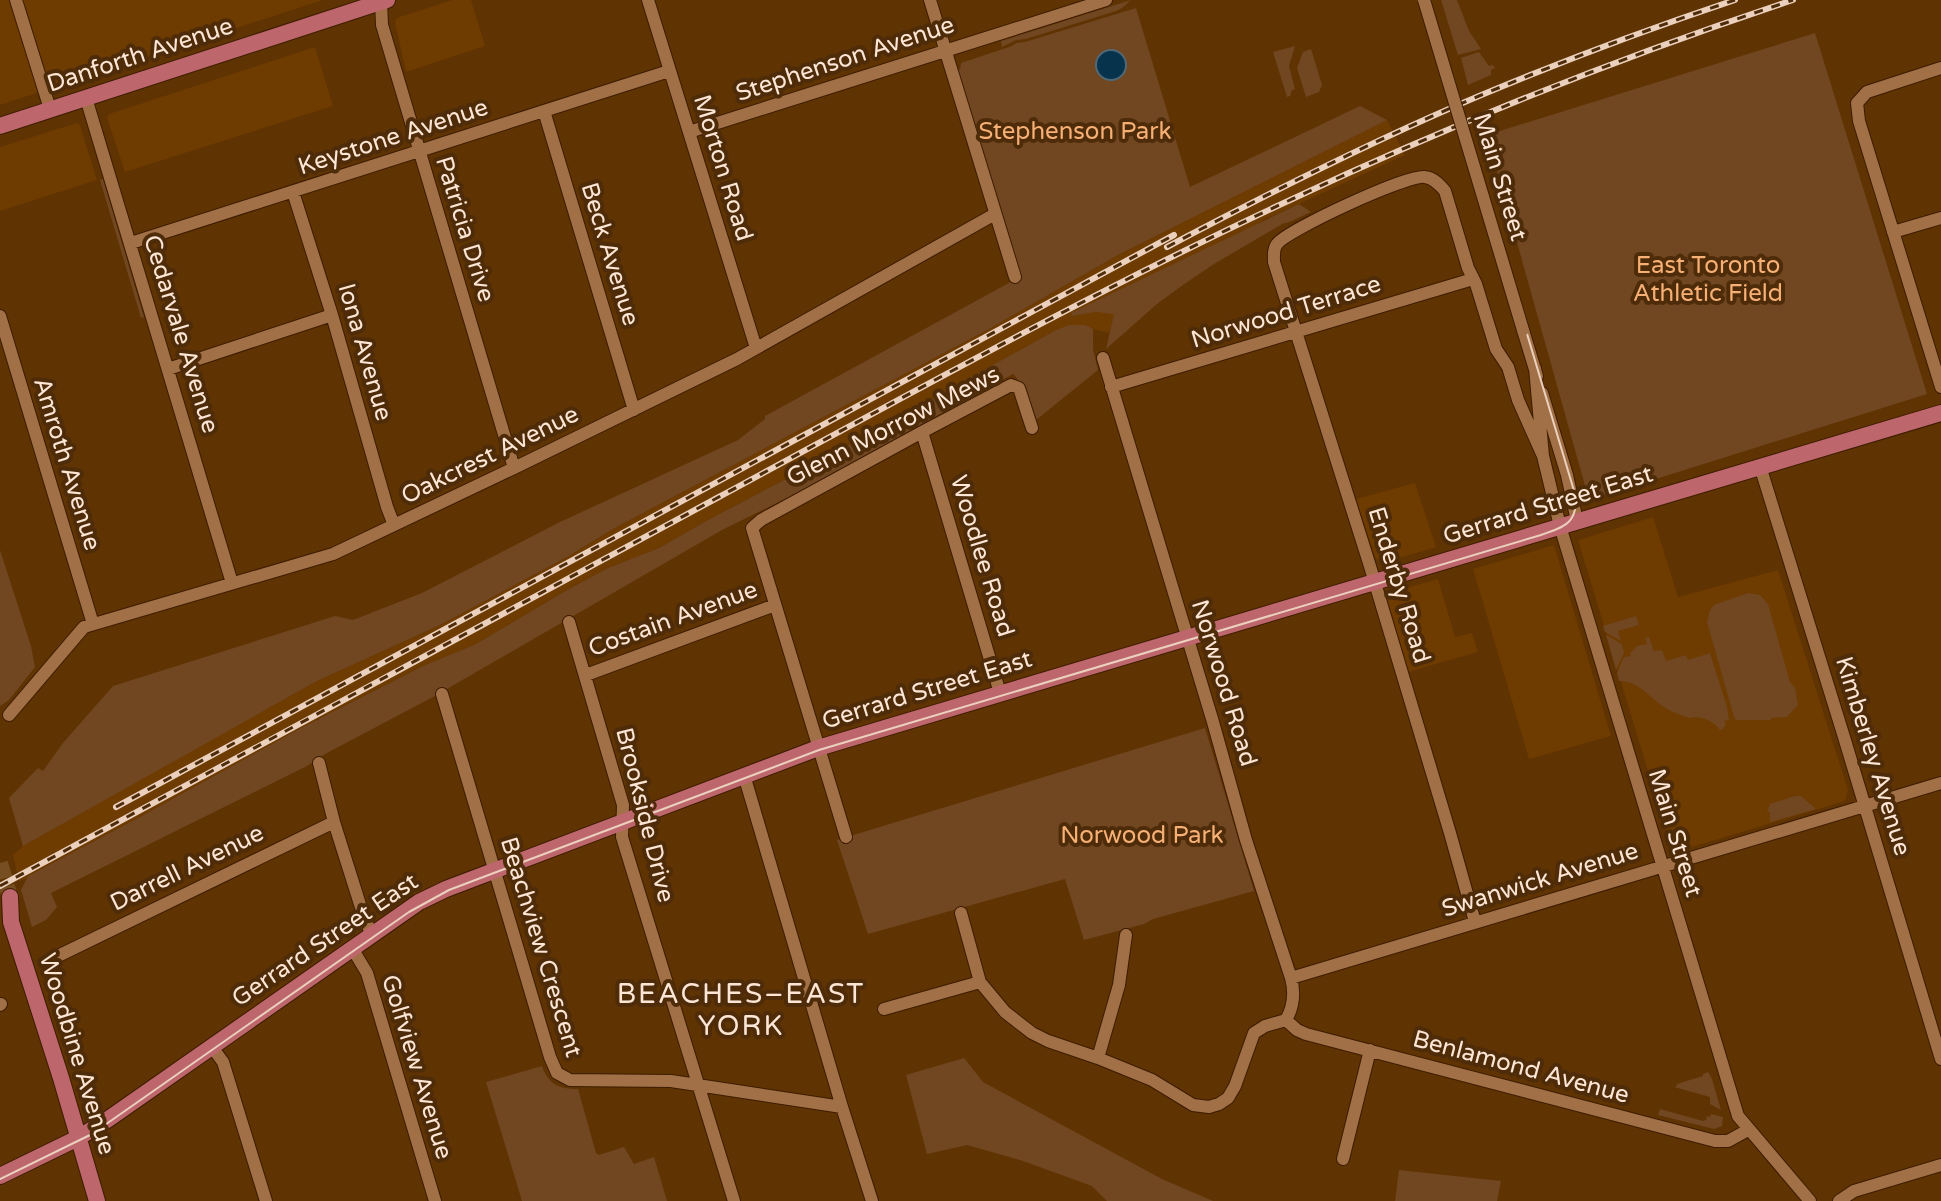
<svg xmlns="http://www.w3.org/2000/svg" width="1941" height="1201" viewBox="0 0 1941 1201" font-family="'Varela Round',sans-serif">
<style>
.built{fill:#6e3b00}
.green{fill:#714721}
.water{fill:#07334d;stroke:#516976;stroke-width:2}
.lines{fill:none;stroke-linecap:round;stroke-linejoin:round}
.major-tunnel{stroke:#774e22;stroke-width:16;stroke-dasharray:16 8;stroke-linecap:butt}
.minor-casing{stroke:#3d1c00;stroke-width:14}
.major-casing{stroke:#3d1c00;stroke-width:18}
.minor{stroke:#a17046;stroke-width:12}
.major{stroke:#bd666c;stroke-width:16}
.tram{stroke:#ebd1bd;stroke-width:2}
.rail-casing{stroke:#ebd1bd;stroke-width:6}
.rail{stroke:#4e2c0a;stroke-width:3;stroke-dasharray:9;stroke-linecap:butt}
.minor-bridge-casing{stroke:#3d1c00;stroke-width:14;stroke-linecap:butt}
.minor-bridge{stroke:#a17046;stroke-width:12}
.labels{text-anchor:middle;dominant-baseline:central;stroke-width:8;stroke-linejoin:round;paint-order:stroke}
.street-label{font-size:24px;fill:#fde6d5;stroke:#4e2c0a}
.park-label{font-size:24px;fill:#f6b075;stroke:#4e2c0a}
.quarter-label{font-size:28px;letter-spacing:2px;fill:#fde6d5;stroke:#4e2c0a}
</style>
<rect width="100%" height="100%" fill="#5f3302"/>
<path class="built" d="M0,0H323L0,105Z
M453,0H471L485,46L406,72L395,22L396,19L399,17Z
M315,47L333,106L125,172L107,118L109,114Z
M1387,120L1405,155L1264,220L1115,313L1109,333L1093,329L1086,325L1054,331L822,460L708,520L659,548L608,568L567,590L476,644L423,666L299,729L140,817L28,876L26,879L19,881L13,855L23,846L199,746L317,681L440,625L567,557L613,529L989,329L1118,255Z
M77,123L80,126L97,180L0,211V147Z
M1415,483L1436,547L1386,562L1379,561L1375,557L1356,499Z
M1653,517L1678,597L1778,570L1848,790L1845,801L1682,850L1674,849L1671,847L1578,540Z
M1554,545L1611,736L1529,759L1473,569Z
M1438,579L1455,637L1472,633L1478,652L1408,672L1384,594Z"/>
<path class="green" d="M1131,0L1122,8L1116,11L1026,39L1016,40L1002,47L1001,41Z
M1441,0H1457L1469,31L1481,49L1458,55Z
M1136,8L1190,187L1360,106L1387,120L1118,255L989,329L613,529L567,557L440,625L317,681L23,846L9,798L38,768L43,771L63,743L113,686L335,616L353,620L422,593L560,522L738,440L765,419V416L1020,277L958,70L960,69L961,63L1012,46L1016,43L1025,42Z
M1815,33L1927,394L1589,500L1487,135Z
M1295,46L1289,66L1295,89L1292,90L1290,96L1287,97L1273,52Z
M1311,49L1322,85L1319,92L1306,97L1297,68L1303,52Z
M1479,52L1489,66L1493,65L1495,68L1491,70V75L1468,85L1461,58Z
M103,179L144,317L141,318L100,180Z
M1299,204L1311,212L1287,223H1284L1214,264L1183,285L1157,304L1106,349L1114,314L1096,312L1072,316L1071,313Z
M1069,325H1086L1093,329V350L1098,370L1036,420C1026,405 1026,386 1013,374L793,495L722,530L433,697L325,754L307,766L51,893L57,907L46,920L32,927L21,890L28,876L140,817L299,729L423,666L476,644L567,590L608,568L659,548L708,520L822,460L1054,331Z
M0,550L31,646L35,667L9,700L0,706Z
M1748,593L1760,595L1768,604L1790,682L1795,688L1798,705L1787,717L1771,718V720H1736L1734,717L1707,622L1710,610L1714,605Z
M1636,616L1639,625L1618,631L1621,641L1605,632L1603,626Z
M1606,635L1622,644L1624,653L1616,670Z
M1649,637L1654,651L1662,650L1666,661L1686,655L1688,660L1710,653L1727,707L1729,720L1724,721L1726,724L1723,729L1720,730C1713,720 1701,715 1689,718C1681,715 1671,712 1664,707C1649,697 1639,681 1619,681L1617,673L1624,657L1631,656L1630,653L1637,646L1647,644L1645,638Z
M1205,728L1254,891L1153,919L1144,924L1084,940L1065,879L868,934L837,840Z
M1795,796H1801L1816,809L1770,822V813L1767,811L1770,804Z
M964,1058L983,1082L1162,1179L1213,1201H1107L1092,1186L1023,1161L967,1145L927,1154L906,1075Z
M542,1066C548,1084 559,1089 578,1089L596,1153L599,1155L624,1147L634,1164L654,1157L667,1201H522L486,1082Z
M1708,1072L1712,1079L1721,1110L1710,1104V1097L1674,1087L1677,1086V1084L1703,1076V1074Z
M1660,1109L1703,1121L1706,1120L1707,1116L1710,1117L1711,1114L1723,1117L1722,1126L1714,1129L1658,1115Z
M1399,1170L1501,1181L1497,1201H1395Z"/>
<path class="water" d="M1096 65a15 15 0 1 1 30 0a15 15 0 1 1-30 0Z"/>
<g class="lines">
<path class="major-tunnel" d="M0,863L10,897"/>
<defs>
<path id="minor" d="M16,0L50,109
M381,0L382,25L514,468
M648,0L756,348
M930,0L1015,277
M1941,68L1867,92L1857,103L1859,121L1941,387
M86,98L232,583
M544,111L634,410
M689,132L1106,0
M293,192L332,315L387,507L394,525
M1893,232L1941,218
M131,243L669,71
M0,316L93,624
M1523,330L1537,376
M1103,358L1213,722L1246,840L1291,978C1295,993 1294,1006 1286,1020
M1535,368L1543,456L1560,526L1738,1116L1810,1201
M168,369L332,315
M1111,387L1473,279
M1542,393L1567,475L1577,521
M922,432L1000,693
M1760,466L1844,737L1941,1059
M569,622L623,805L622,837L734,1201
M586,675L775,605
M442,694L550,1057L557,1073L570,1080L671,1081L842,1107
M9,715L84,627L333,554L514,468L737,359L995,214
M319,763L334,822L364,917L372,935
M744,775L842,1107L872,1201
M846,837L752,528L761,520L922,432L1011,385L1019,388L1032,428
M961,913L980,982L1005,1012L1019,1023L1032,1033L1048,1041L1098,1058L1152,1080L1193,1105L1209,1107L1219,1104L1228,1098L1235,1086L1254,1033L1265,1026L1286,1020
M1475,922L1450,833L1369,563L1274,262C1274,256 1273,249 1277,244C1287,230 1408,174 1425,177C1434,178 1440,185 1445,191L1468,268L1476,284L1496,349L1508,367L1518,400L1543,456
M352,948L367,973L435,1201
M60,955L334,822
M1291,978L1941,783
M0,1005L1,1004
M884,1009L980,982
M1286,1020L1297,1030L1306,1034L1715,1141H1728L1748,1130
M212,1047L223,1062L266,1201
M1098,1058L1119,985L1126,935
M1343,1159L1370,1050
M1839,1201L1854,1191L1941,1165"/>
<path id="major" d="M0,126L387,0
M10,897L11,922L61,1078L97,1201
M0,1176L78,1138L107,1120L419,902L446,889L818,748L1941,413"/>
</defs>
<use href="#minor" class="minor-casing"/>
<use href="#major" class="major-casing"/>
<use href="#minor" class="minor"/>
<use href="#major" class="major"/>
<path class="tram" d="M0,1179L92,1134L409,912L449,890L819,750L1541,535C1565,527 1579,522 1575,494L1427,0"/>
<defs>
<path id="rail" d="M1167,247C1269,193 1372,141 1479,96C1563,61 1648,29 1735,0
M116,807L1174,235
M0,886C239,756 478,627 717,498C906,396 1094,291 1288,201C1452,124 1621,57 1793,0"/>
</defs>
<use href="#rail" class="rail-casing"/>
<use href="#rail" class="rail"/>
<defs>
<path id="minor-bridge" d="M1424,0L1523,330"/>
</defs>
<use href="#minor-bridge" class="minor-bridge-casing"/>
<use href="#minor-bridge" class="minor-bridge"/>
</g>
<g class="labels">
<g class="street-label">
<text transform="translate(140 55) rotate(-18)">Danforth Avenue</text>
<text transform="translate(845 59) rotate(-18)">Stephenson Avenue</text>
<text transform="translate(393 137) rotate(-18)">Keystone Avenue</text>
<text transform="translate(723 168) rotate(73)">Morton Road</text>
<text transform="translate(1500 177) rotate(73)">Main Street</text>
<text transform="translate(465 229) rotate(73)">Patricia Drive</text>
<text transform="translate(610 254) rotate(73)">Beck Avenue</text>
<text transform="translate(1286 312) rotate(-17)">Norwood Terrace</text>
<text transform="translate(181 334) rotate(73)">Cedarvale Avenue</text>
<text transform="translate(365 352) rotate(74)">Iona Avenue</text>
<text transform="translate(893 426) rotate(-27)">Glenn Morrow Mews</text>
<text transform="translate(490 455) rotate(-26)">Oakcrest Avenue</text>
<text transform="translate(67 464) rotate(73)">Amroth Avenue</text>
<text transform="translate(1548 505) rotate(-17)">Gerrard Street East</text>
<text transform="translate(982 556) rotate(73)">Woodlee Road</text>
<text transform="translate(1399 585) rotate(73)">Enderby Road</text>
<text transform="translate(673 619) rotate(-20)">Costain Avenue</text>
<text transform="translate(1224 683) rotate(73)">Norwood Road</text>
<text transform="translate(927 690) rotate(-17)">Gerrard Street East</text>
<text transform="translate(1873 756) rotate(73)">Kimberley Avenue</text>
<text transform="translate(645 815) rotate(76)">Brookside Drive</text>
<text transform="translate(1675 833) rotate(73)">Main Street</text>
<text transform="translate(187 868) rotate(-26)">Darrell Avenue</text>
<text transform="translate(1540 880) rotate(-17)">Swanwick Avenue</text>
<text transform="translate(325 940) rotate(-34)">Gerrard Street East</text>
<text transform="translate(541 947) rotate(73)">Beachview Crescent</text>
<text transform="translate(77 1054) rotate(73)">Woodbine Avenue</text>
<text transform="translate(417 1067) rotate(73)">Golfview Avenue</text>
<text transform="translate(1521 1067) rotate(15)">Benlamond Avenue</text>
</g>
<g class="park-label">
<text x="1075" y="131">Stephenson Park</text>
<text x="1708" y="265">East Toronto<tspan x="1708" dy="28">Athletic Field</tspan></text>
<text x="1142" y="835">Norwood Park</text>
</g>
<g class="quarter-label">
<text x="741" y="994">BEACHES–EAST<tspan x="741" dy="32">YORK</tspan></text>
</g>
</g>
</svg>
